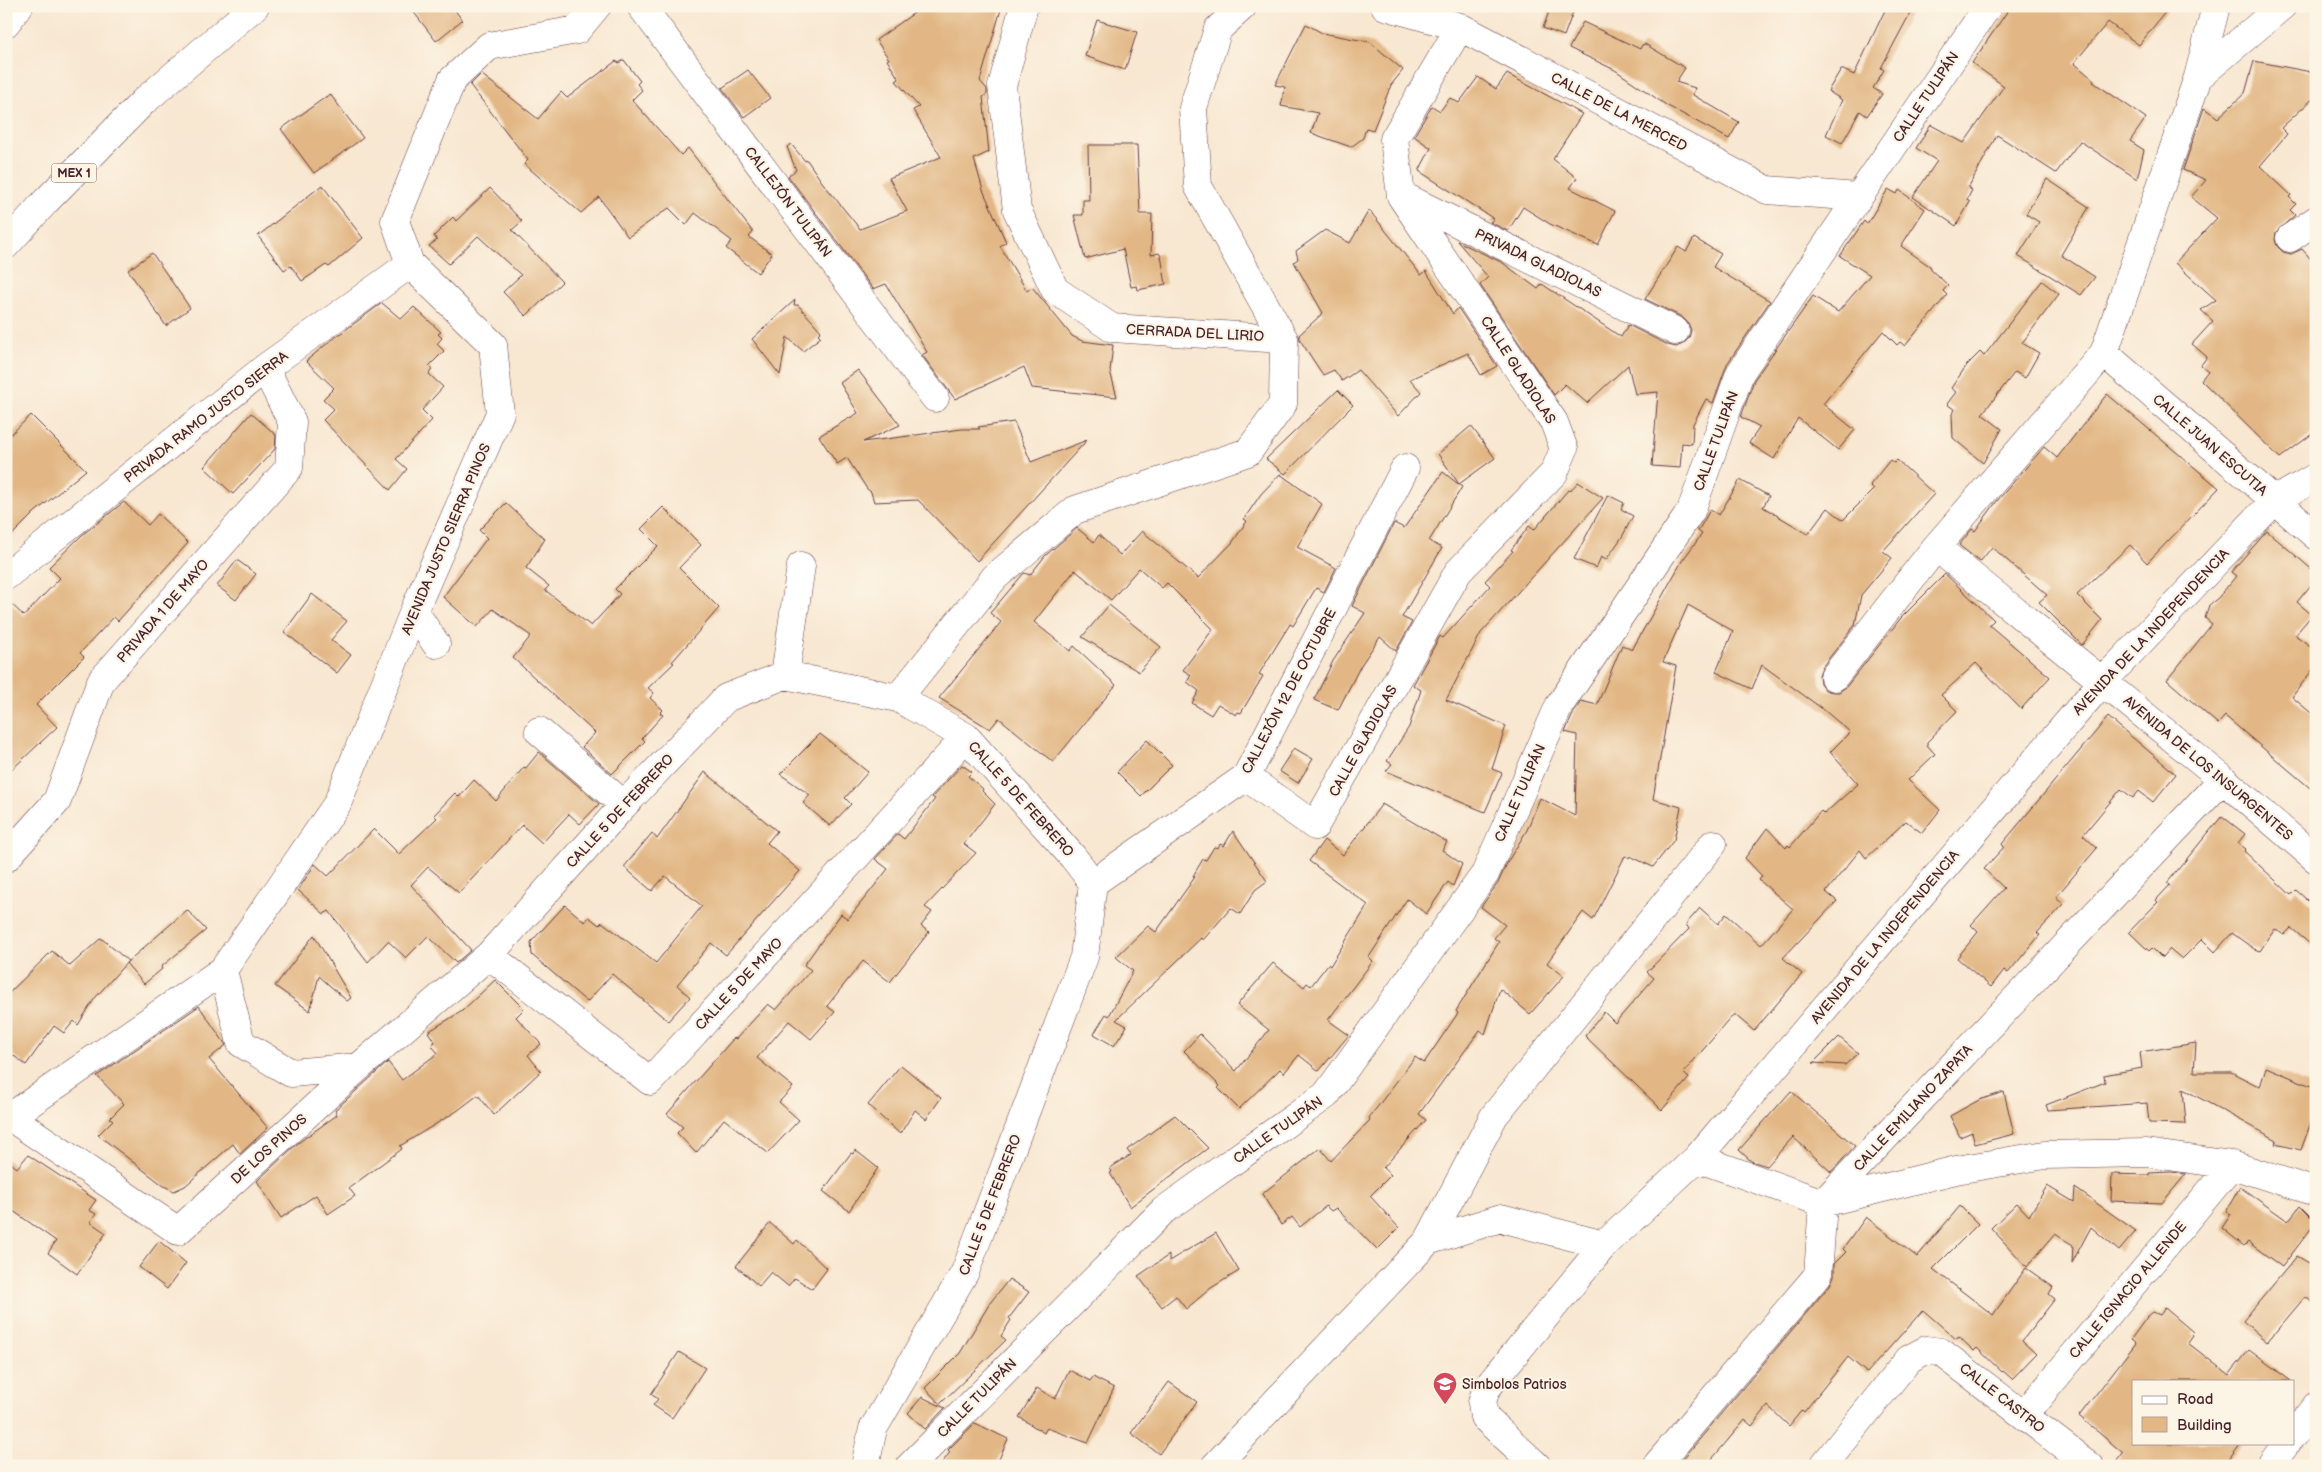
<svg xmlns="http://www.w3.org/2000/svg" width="2322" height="1472" viewBox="0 0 2322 1472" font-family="'Balsamiq Sans',sans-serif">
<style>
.building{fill:#e2b785}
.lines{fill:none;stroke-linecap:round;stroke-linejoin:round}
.minor-casing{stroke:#643d44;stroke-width:29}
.major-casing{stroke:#643d44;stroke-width:29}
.minor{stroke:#fff;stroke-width:28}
.major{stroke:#fff;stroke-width:28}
.labels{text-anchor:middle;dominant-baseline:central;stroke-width:4.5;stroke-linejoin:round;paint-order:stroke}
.shield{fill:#fcf5e5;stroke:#7f5f63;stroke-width:1}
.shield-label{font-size:12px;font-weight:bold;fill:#4a1f2b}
.street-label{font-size:14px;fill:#4a1f2b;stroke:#fcf5e5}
.poi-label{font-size:14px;fill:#4a1f2b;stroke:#fcf5e5;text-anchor:start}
</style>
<rect width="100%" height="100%" fill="#fcf5e5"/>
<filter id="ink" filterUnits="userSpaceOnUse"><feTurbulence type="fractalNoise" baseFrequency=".02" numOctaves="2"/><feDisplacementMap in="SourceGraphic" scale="10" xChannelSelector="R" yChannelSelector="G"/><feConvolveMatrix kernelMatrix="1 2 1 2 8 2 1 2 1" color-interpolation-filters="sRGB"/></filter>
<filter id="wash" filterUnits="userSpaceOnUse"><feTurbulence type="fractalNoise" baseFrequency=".0096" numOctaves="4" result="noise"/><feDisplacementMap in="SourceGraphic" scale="20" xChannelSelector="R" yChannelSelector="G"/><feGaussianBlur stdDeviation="1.12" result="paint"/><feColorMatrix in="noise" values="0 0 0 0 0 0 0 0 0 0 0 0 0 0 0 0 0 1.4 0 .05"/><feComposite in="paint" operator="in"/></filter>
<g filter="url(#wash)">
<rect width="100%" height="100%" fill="#f8e7d1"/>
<g id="blocks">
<path class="building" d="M409,6H452L462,20L436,41Z
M924,6H1002L980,81L987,89V94L983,97L989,152L974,159L983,190L1006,242L1000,246L1027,291L1032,287L1072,336L1082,341L1113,345L1110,371L1117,397L1032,388L1024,367L955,399L922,355L927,352L886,284L873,289L788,176L796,170L787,147L791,144L805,161L807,160L822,182L860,229L907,211L889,178L941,157L913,110L919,107L896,81L899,79L887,60L889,59L876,40Z
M1551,6H1559L1573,12L1564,36L1543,28Z
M1887,6H1914L1881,68L1884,70L1873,88L1882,94L1867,116L1860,111L1842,143L1826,135L1842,100L1828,91L1841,69L1854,75Z
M2011,6H2170L2139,45L2108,22L2074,63L2094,80L2093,82L2146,118L2130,141L2144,150L2137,179L2080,141L2056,173L1997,135L1968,188L1972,190L1967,200L1970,202L1956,226L1913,197L1937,161L1916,148L1931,125L1964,143L2004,86L1972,63Z
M1097,20L1137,32L1125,70L1085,56Z
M1583,22L1640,49L1642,45L1645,44L1685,68L1676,82L1695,88L1693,95L1739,122L1729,139L1666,105L1615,70L1569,48Z
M1306,24L1322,33L1370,42L1403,70L1391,85L1373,130L1366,128L1363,138L1351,147L1311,133L1318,113L1281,106L1285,87L1275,85Z
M624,60L640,81L637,84L642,90L632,100L681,155L688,148L753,232L749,237L772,254L758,273L726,248L732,241L695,213L686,225L669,208L628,237L599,197L581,213L524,164L528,160L470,85L481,74L538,119L561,92L567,98L616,61L619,63Z
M2254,61L2316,73V96L2281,128L2287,134L2260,166L2291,195L2289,197L2296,204L2290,210L2295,215L2276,232L2275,240L2277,246L2283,252L2291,254L2302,249L2316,265V431L2280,458L2201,380L2208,371L2201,365L2207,357L2192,344L2213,321L2201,310L2216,300L2175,263L2217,218L2191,197L2206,180L2183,170L2204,108L2218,118L2245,93Z
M748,70L770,98L744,117L722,88Z
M1507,74L1582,114L1553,159L1577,178L1570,188L1615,211L1598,245L1550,224L1523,207L1508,231L1490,222L1494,219L1419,171L1431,148L1414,136L1432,106L1440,111L1450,98L1459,103L1478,77L1496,89Z
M330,94L363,138L314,173L281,129Z
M1088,145H1137L1140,214H1152L1151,255L1159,253L1161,256L1166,284L1138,290L1137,286L1131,287L1123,249L1085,259L1074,215H1083V200H1089Z
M2047,179L2089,207L2061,255L2095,277L2081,295L2018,256L2039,222L2026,214Z
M322,185L363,238L329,267L326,265L302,281L291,266L284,270L258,236Z
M490,188L522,221L512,230L562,282L526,316L503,292L521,275L478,236L449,264L429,246L437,240L434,236L453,217L456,221Z
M1888,189L1897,194L1899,190L1925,209L1901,246L1931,267V270L1948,285L1943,291L1947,295L1905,346L1900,342L1897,345L1883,331L1823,404L1855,430L1838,450L1798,418L1774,459L1749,443L1760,427L1741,417L1754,380L1813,296L1838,312L1870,275L1840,256L1864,221L1867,224Z
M1369,210L1421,275L1426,271L1453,314L1458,308L1497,366L1481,375L1468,353L1410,379L1421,392L1398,416L1358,370L1342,381L1334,370L1323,375L1300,340L1299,335L1323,313L1294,262L1298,259L1296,251L1325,230L1350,243Z
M1694,238L1721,254L1713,267L1770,301L1727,364L1713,403L1706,399L1693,424L1692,444L1682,443L1680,468L1652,466L1658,392L1635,394L1628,365L1587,403L1565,384L1554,395L1480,285L1488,277L1457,241L1503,263L1538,289L1542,284L1621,337L1628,325L1668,345L1676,347L1683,344L1689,338L1691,330L1688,323L1682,317L1645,299L1678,247L1686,252Z
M152,253L190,308L166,326L128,270Z
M2042,281L2059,294L2022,343L2039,353L2025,378L2015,372L1982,414L2002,429L1983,463L1953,438L1952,414L1955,410L1947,404L1956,392L1951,388L1967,365L1980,352L1984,356Z
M795,300L794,305H798L821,331L818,334L821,337L803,351L787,337L780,375L752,339Z
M382,303L401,319L414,307L441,332L438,334L442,338L437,344L444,351L429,366L432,369L429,374L443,387L422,410L432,420L396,459L407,469L390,490L323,420L334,409L323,399L334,388L306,361L329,342Z
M858,370L900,425L863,442L962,429H980L978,427L1014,422L1031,462L1087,440L977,561L918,500L874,502L871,492L867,489L847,458L837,464L819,436L858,413L840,383Z
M1338,390L1353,405L1285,474L1266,459Z
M2107,394L2219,488L2147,563L2130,545L2077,595L2102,620L2082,645L2039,602L2047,595L1992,547L1980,562L1959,545L1972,529L1975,531L1997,501L2044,447L2057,458Z
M251,413L276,435L275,449L233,494L204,467Z
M31,415L86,470L34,513L6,541V439Z
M1471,426L1495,458L1459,484L1438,454Z
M1890,460L1894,463L1897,460L1934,494L1883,551L1892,558L1861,595L1855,625L1822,667L1819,675L1820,683L1825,690L1832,692H1839L1846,687L1901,618L1945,574L1994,620L1989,625L2050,677L2021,709L1976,663L1941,695L1957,711L1927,742V745L1935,754L1908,780L1940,810L1922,833L1906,821L1866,858L1860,850L1826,892L1837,901L1783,958L1802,974L1754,1031L1734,1014L1683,1073L1689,1078L1662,1110L1585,1036L1604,1012L1615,1023L1654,978L1647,972L1689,929L1686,924L1700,908L1718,924L1726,914L1761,945L1793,909L1759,880L1762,876L1745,858L1767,828L1786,848L1788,845L1790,847L1821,811L1824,814L1858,784L1830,752L1850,732L1824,710L1762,665L1752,689L1716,672L1733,631L1688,605L1663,662L1676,666L1653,799L1681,807L1674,840L1653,867L1630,856L1629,858L1625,856L1593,920L1583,912L1547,963L1564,976L1530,1014L1500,989L1485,1034L1480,1030L1419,1114L1426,1120L1383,1168L1391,1175L1370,1196L1399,1228L1377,1250L1336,1208L1331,1211L1326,1206L1300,1227L1292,1217L1281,1225L1262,1194L1320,1148L1331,1161L1370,1120L1369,1118L1415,1057L1424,1063L1458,1013L1456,1011L1499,942L1494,938L1505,925L1481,907L1498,883L1508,861L1527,830L1540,798L1575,816L1577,735L1565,732L1573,714L1581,701L1597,705L1622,645L1632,650L1682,561L1702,534L1698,531L1710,510L1719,515L1740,480L1769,496L1763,507L1808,534L1828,508L1843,520L1874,489L1870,485Z
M1443,472L1462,487L1429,541L1442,548L1402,617L1412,622L1396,651L1380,637L1361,665L1338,710L1314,700L1333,661L1365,613L1352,606L1394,523L1404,528Z
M1280,474L1322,504L1297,547L1336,568L1324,592L1316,588L1293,626L1290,624L1259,674L1263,676L1241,713L1238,712L1236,715L1218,704L1211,715L1192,703L1199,691L1187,682L1191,675L1183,670L1213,629L1167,583L1162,588L1139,568L1111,600L1075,570L1034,622L1070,651L1074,646L1116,685L1053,762L999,718L990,729L939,698L1001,622L990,613L1024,573L1030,575L1045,556L1077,528L1094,542L1099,535L1120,555L1142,531L1198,578L1232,543L1247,521L1244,519L1261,494Z
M1578,482L1603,498L1481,633L1446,700L1506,726L1492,769L1502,773L1485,812L1386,771L1392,764L1387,761L1409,727L1421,690L1413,685L1440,636L1443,638L1490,586L1485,581L1513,551L1511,550L1529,526L1534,530L1568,490L1570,491Z
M1608,495L1624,503L1621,509L1633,516L1622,537L1606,560L1601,557L1596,568L1574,559Z
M124,502L148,525L158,514L188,543L118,621L114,617L80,653L84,657L36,705L57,727L6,775V599L24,616L60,578L49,567L82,535Z
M506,503L545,539L526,568L549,586L545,590L591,626L620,594L615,589L658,546L641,529L663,507L701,545L679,568L719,608L672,662L674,663L648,688L654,693L650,698L663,710L660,713L663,715L642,738L645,741L612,774L582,747L595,733L513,658L531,636L493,609L477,627L443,597L487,538L479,530Z
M2267,531L2316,573V579L2297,602L2312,615L2295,635L2316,650V665L2292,697L2316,717V793L2225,716L2218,724L2167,680L2212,624L2205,618L2209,605L2218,598L2236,576L2231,572Z
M237,560L256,574L236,600L217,586Z
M312,594L347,621L331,640L351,655L337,673L284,632Z
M1109,605L1161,647L1139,672L1082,637Z
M2108,717L2176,774L2153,802L2139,791L2133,798L2121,789L2083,835L2097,848L2056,897L2064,904L2037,933L2040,935L2008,973L2004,970L1991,987L1957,958L1978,932L1971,925L2004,888L1984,869L2004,847L2002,844Z
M820,734L868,772L845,798L851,804L830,826L803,803L810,795L780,774Z
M1147,740L1172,765L1141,796L1117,772Z
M1294,748L1313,759L1298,783L1279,771Z
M539,752L599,804L580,824L569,814L542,843L522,825L459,893L428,867L411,885L471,950L456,963L428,936L406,958L388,941L368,962L329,911L324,914L298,890L315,864L328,876L374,829L399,854L437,818L434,815L455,793L459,797L474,780L496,801L524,767L526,768Z
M962,765L972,772L968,776L983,789L982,791L995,804L964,844L976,853L925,907L932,912L921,926L929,932L890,982L863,961L827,1006L835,1012L811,1039L789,1021L757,1058L793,1087L779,1102L799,1120L768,1153L724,1119L696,1153L677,1133L683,1127L667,1114L734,1038L736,1039L768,1004L776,1010L811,970L804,965L841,914L848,919L888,869L875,859L898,834L904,839L935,799L932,797Z
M705,772L777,831L767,843L800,871L726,955L711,943L677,985L690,997L668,1021L612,974L587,1002L532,955L531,942L565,905L585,922L589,917L599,925L602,922L656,963L702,906L665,876L652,891L624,867L652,833L657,839Z
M1382,804L1447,842L1442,850L1462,864L1453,886L1448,882L1426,914L1407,899L1369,957L1373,961L1328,1020L1349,1035L1319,1071L1299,1055L1284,1073L1280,1069L1239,1109L1218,1088L1220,1086L1184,1051L1200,1034L1236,1071L1269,1030L1237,1005L1273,963L1304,987L1307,983L1311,986L1328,964L1330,966L1368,905L1309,861L1324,840L1343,855Z
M2222,816L2245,834L2238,843L2246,849L2244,851L2291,895L2296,890L2316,908V949L2291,928L2284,935L2275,929L2260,951L2254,949L2232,933L2215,952L2202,939L2182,959L2170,949L2162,958L2152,948L2149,951L2129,932L2158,902L2156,900L2170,885L2167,883Z
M1233,831L1267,881L1255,890L1240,914L1231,908L1203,940L1201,938L1116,1020L1127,1026L1114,1046L1094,1034L1106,1014L1109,1016L1133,971L1116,957L1148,926L1156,932L1195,877L1193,876L1203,859L1206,860L1214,847L1218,848L1220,844L1224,846Z
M187,910L206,930L161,967L162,969L144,984L126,963Z
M314,935L351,998L347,1001L319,976L310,1011L275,986Z
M101,938L128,961L95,998L78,1025L74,1021L64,1033L54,1026L26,1065L6,1050V996L52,951L70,966Z
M495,980L524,1009L516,1017L541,1044L528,1055L541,1071L494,1115L478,1095L457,1111L400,1146L402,1149L349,1188L355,1196L328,1214L316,1195L281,1218L257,1181L298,1143L337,1115L335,1110L388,1062L402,1080L438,1053L431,1045L435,1042L428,1032L462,1011Z
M199,1006L226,1045L209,1059L268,1128L240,1154L233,1144L185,1186L174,1191L164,1186L98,1135L113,1120L110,1118L124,1104L97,1076Z
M1839,1037L1858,1053L1845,1065L1813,1063Z
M2196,1043L2194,1072H2231L2260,1087L2266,1067L2316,1088V1108L2301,1150L2275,1144L2277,1140L2183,1089L2186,1124L2149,1123L2147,1103L2048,1110L2046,1105L2105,1082L2104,1075L2142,1068L2140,1052Z
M901,1065L941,1098L926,1119L915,1110L900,1134L868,1105Z
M1791,1091L1855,1146L1831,1172L1793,1137L1767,1166L1751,1161L1739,1150Z
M2004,1092L2014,1134L1975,1144L1972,1132L1960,1137L1950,1116L1979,1100Z
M1175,1115L1208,1148L1130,1207L1110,1173L1112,1172L1110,1168L1131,1155L1127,1150Z
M855,1150L878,1168L849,1211L823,1191L851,1153L853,1154Z
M28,1155L96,1200L89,1210L96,1214L90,1222L106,1233L77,1274L48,1253L56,1241L6,1206V1159L17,1168Z
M2172,1172L2186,1174L2162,1203L2111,1201L2112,1174L2149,1175V1173Z
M2047,1186L2074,1202L2075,1188L2136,1231L2119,1251L2091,1227L2072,1263L2073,1245L2055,1234L2027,1267L1991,1228L2017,1203L2029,1216Z
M2240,1187L2288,1221L2300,1206L2316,1222L2282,1267L2248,1242L2244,1246L2222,1228L2231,1214L2226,1211Z
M1960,1206L1978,1224L1933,1269L1993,1315L2026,1268L2053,1287L2049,1294L2055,1299L2022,1341L2036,1354L2012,1379L2003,1371L2002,1372L1977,1348L1974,1351L1959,1337L1956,1339L1923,1310L1867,1373L1848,1357L1804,1412L1802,1410L1789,1426L1768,1406L1752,1426L1745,1420L1706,1466H1677L1830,1285L1834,1276V1264L1846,1252L1843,1249L1866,1217L1917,1257Z
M770,1223L794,1244L797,1240L827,1269L812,1289L795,1278L788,1286L771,1272L759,1286L736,1266Z
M1216,1233L1239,1271L1211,1288L1186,1309L1176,1296L1162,1307L1138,1276L1169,1255V1261Z
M159,1241L186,1263L167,1289L139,1267Z
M2297,1256L2316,1267V1304L2305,1297L2267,1342L2243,1321Z
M1009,1279L1029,1292L1009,1318L1011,1320L1001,1336L1006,1340L940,1404L925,1388L960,1353L990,1303Z
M2165,1308L2193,1332L2191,1334L2193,1336L2188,1343L2229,1375L2249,1350L2291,1381H2133V1443H2241L2223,1466H2113L2123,1453L2079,1416L2136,1343L2131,1339L2147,1317L2153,1312L2160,1315Z
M679,1352L705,1368L672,1418L653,1405L658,1399L651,1394Z
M1069,1370L1090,1381L1093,1377L1114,1388L1088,1443L1047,1428L1044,1433L1019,1417L1037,1388L1055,1399Z
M1169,1382L1197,1402L1159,1454L1131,1433Z
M922,1397L945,1408L925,1429L908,1413Z
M975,1423L1008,1439L996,1466H940L950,1452L948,1450Z"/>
</g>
</g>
<g filter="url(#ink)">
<use href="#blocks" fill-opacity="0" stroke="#643d44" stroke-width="1"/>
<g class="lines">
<defs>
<path id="minor" d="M597,6L577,30L489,46L452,80L395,221L410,264L493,345L500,413L414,611L337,804L223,970L10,1117L178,1231L359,1067L489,955L624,805L726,698L785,675L898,698L966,737L1073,857L1093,883L1084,957L965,1272L873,1429L865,1466
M641,6L935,398
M1024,6L1002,86L1017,210L1055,290L1112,328L1284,339
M1385,6L1460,27L1767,190L1858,197
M6,23L19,6
M2198,77L2282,6
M1403,196L1675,331
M2290,238L2316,220
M2104,353L2316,536
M1936,547L2223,779L2316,859
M6,576L265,368L410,264
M414,611L436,644
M785,675L801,566
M1834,677L1936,547L2104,353L2198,77L2216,6
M898,698L995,577L1075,510L1248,452L1283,404L1284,339L1198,186L1193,108L1218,29L1243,6
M539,731L624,805
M1246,777L1315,826L1458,572L1554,473L1564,449L1554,422L1401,196L1394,139L1460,27
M6,858L57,801L101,681L289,468L292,422L265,368
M1093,883L1246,777L1405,468
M489,955L650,1081L966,737
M223,970L241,1043L291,1073L359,1067
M1697,1158L1823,1203L1956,1170L2045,1155L2146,1153L2232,1165L2316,1192
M1428,1241L1501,1218L1604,1245
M2024,1415L2232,1165
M2293,1435L2316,1406
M910,1466L1163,1211L1326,1095L1485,874L1559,706L1691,511L1740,373L1988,6
M1215,1466L1428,1241L1494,1116L1713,844
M1537,1466L1484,1417L1482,1403L1486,1389L1604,1245L1697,1158L2103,681L2274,501L2316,477
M1656,1466L1818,1275L1823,1203L2223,779
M1823,1466L1909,1359L1926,1350L1941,1352L2090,1466
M2270,1466L2287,1443"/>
<path id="major" d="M6,245L46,201L143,102L255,6"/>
</defs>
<use href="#minor" class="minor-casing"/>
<use href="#major" class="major-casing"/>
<use href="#minor" class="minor"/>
<use href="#major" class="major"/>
</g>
</g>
<defs>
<symbol id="school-pin" viewBox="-11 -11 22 30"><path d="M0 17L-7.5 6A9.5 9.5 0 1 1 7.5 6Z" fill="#d1495b" stroke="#fcf5e5"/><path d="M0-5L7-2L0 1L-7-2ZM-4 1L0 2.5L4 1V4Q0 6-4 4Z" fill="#fff"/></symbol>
</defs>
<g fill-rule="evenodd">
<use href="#school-pin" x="1431" y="1370" width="28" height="38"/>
</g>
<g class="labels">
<rect class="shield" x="51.5" y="163.5" width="45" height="19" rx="4"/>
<g class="shield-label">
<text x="74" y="173">MEX 1</text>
</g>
<g class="street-label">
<text transform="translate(1926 97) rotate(-56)">CALLE TULIPÁN</text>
<text transform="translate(1619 112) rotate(28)">CALLE DE LA MERCED</text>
<text transform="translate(788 202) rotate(53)">CALLEJÓN TULIPÁN</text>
<text transform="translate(1538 263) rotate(26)">PRIVADA GLADIOLAS</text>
<text transform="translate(1195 333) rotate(3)">CERRADA DEL LIRIO</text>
<text transform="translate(1518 370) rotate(57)">CALLE GLADIOLAS</text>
<text transform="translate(206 417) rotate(-38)">PRIVADA RAMO JUSTO SIERRA</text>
<text transform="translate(1716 441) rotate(-70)">CALLE TULIPÁN</text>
<text transform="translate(2210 445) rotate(41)">CALLE JUAN ESCUTIA</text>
<text transform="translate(446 539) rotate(-67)">AVENIDA JUSTO SIERRA PINOS</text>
<text transform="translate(163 611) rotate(-49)">PRIVADA 1 DE MAYO</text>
<text transform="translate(2151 632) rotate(-47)">AVENIDA DE LA INDEPENDENCIA</text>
<text transform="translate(1289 691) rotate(-62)">CALLEJÓN 12 DE OCTUBRE</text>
<text transform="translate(1363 741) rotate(-61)">CALLE GLADIOLAS</text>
<text transform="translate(2208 768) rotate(40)">AVENIDA DE LOS INSURGENTES</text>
<text transform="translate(1520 793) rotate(-66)">CALLE TULIPÁN</text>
<text transform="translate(1021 799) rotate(48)">CALLE 5 DE FEBRERO</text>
<text transform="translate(620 811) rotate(-47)">CALLE 5 DE FEBRERO</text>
<text transform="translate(1885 937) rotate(-50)">AVENIDA DE LA INDEPENDENCIA</text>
<text transform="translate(739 984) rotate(-47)">CALLE 5 DE MAYO</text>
<text transform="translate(1913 1108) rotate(-47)">CALLE EMILIANO ZAPATA</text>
<text transform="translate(1278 1130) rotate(-35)">CALLE TULIPÁN</text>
<text transform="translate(269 1149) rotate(-42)">DE LOS PINOS</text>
<text transform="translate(990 1205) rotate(-69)">CALLE 5 DE FEBRERO</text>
<text transform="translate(2128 1290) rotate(-50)">CALLE IGNACIO ALLENDE</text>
<text transform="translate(977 1398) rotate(-45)">CALLE TULIPÁN</text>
<text transform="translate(2002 1398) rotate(38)">CALLE CASTRO</text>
</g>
<g class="poi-label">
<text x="1462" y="1384">Simbolos Patrios</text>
</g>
</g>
<rect width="2322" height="1472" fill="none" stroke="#fcf5e5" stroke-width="25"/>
<rect x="2132" y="1380" width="162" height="65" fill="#fcf5e5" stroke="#b59f9b"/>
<rect x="2142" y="1396" width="25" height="8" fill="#ffffff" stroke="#b59f9b"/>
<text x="2177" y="1404" font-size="15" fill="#4a1f2b">Road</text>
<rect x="2142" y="1417" width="25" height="15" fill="#e2b785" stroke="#b59f9b"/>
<text x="2177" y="1430" font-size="15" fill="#4a1f2b">Building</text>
</svg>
